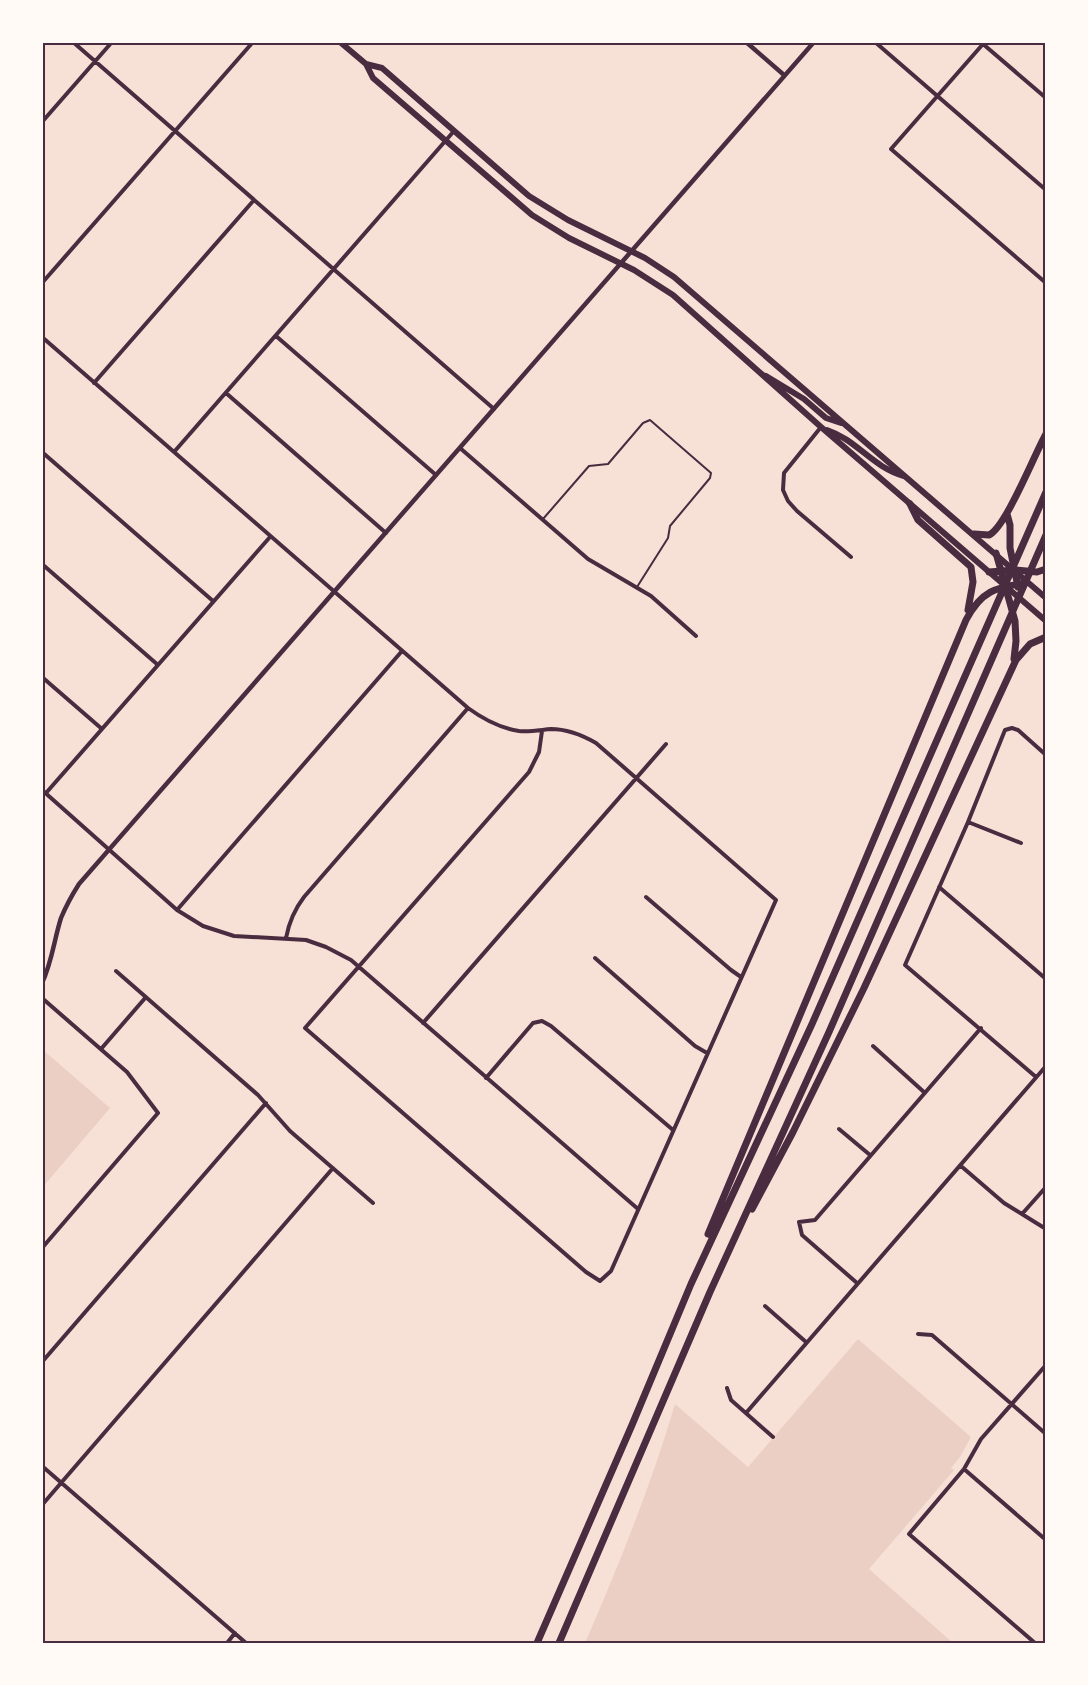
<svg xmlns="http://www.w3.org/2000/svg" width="1088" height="1685" viewBox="0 0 1088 1685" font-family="Roboto,sans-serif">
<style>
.green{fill:#ebcfc5}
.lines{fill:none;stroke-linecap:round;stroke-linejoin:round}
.service{stroke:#4a2c40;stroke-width:2}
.minor{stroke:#4a2c40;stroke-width:4}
.tertiary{stroke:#4a2c40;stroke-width:4.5}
.primary{stroke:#4a2c40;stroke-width:6}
.motorway{stroke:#4a2c40;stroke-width:7}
.neatline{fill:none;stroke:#4a2c40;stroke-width:2}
</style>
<rect width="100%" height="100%" fill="#f7e1d7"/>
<path class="green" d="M42,1049L110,1108L42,1188Z
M858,1339L971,1437L960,1457L951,1468L954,1470L869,1569L953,1643H585C619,1565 651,1485 675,1404L748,1467Z"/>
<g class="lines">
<path class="service" d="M543,519L589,466L608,464L643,423L650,420L711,473L710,478L670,526L668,538L637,587"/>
<path class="minor" d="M73,42L494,409
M875,42L1046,190
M1046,98L983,44L891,149L1046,283
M42,122L112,42
M42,283L253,42
M276,336L436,475
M42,337L468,708C483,719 500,728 519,731C530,732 540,730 551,729C567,729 582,735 596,743L776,900L611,1271L600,1281L586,1272L305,1028L529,772L539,752L542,731
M94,383L254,200
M226,393L386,533
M821,427L784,473L783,490L788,501L797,511L851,557
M460,448L588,559L651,596L696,636
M42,452L213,601
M174,452L454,131
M42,564L158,665
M42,677L102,729
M42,790L177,910L203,926L234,936L306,940L326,947L351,960L638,1209
M46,793L270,537
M968,822L1021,843
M939,887L1046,979
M646,897L731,970L741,977
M177,910L402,651
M286,938C289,922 294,910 304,897L468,708
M595,958L695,1046L707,1053
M116,971L258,1095L290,1131L373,1203
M42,998L127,1072L158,1113L42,1248
M423,1023L666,744
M873,1046L925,1093
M101,1049L146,997
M1036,1077L905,965L968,822L1005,730L1012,728L1018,730L1046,755
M486,1078L533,1023L542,1021L551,1026L673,1130
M839,1129L870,1155
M961,1166L1004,1203L1046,1229
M1022,1214L1046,1187
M857,1283L802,1235L799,1222L815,1220L981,1028
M765,1306L806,1342
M918,1334L932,1335L1046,1434
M42,1362L266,1103
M727,1388L731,1400L773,1437
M746,1413L1046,1066
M42,1466L246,1643
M964,1469L1046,1540
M42,1505L333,1168
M227,1643L235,1633
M1035,1643L909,1534L964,1469L981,1439L1046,1365"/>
<path class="tertiary" d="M746,42L784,75
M42,983C52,962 54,940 61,918C66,906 72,895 79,884L814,42"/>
<path class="primary" d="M340,42L366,64L373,78L532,215L569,238L634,270L673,295L821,427L1046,621
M366,64L382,68L529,196L568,220L645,258L674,277L1046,598
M766,376L804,399L826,418L841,423
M827,430C857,440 872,467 904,476"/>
<path class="motorway" d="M910,504L918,520L971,567L973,582L968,610
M1007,514L1010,525V548L1018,587
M974,534L989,535C1006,527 1034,455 1046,434
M996,553L1015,621L1016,641L1014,659
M989,572L1015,570L1037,572L1046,569
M752,1209L793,1132L864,988L1016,660L1030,644L1046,637
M708,1234L966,620C981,591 996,587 1026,583
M537,1643L632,1425L691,1284L812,1024L1046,492
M559,1643L710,1292L829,1032L1046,535"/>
</g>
<rect width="1088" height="1685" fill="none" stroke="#fffaf5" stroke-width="87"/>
<rect x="44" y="44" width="1000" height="1598" class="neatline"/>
</svg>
